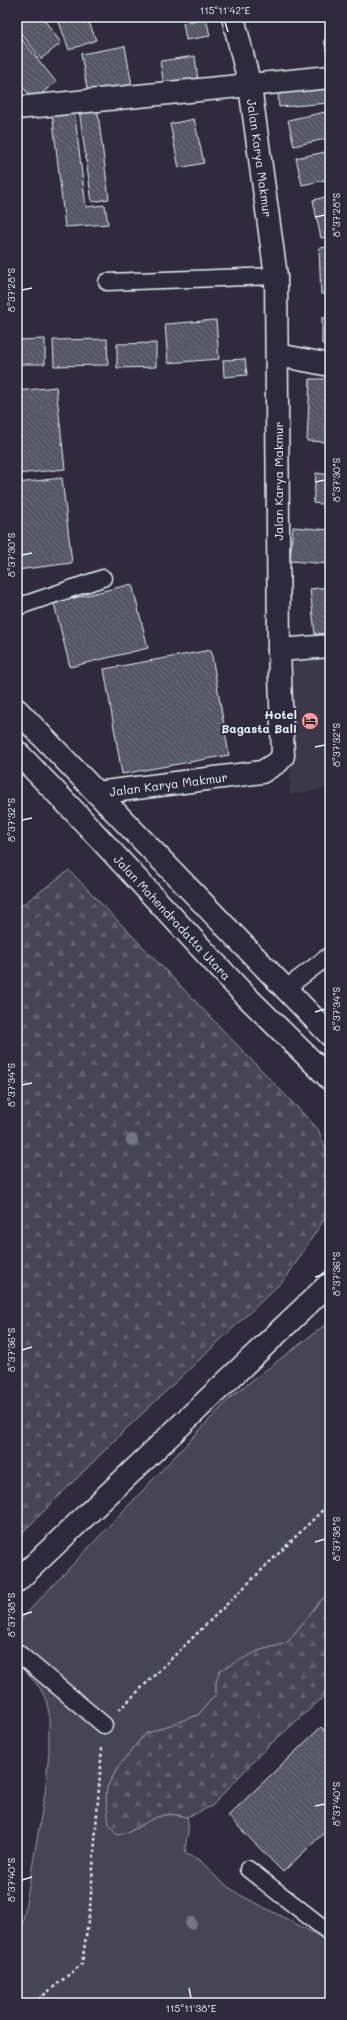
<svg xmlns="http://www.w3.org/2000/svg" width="347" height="2020" viewBox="0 0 347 2020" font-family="Mali,sans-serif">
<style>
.built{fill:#3b3749}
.grass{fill:#464455;stroke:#979aa6}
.forest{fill:url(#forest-firs);stroke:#979aa6}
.building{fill:url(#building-back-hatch);stroke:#e8f1f8}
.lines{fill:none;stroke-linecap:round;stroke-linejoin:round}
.service-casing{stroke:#e8f1f8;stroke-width:19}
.minor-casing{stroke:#e8f1f8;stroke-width:25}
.trunk-casing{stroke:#e8f1f8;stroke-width:25}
.path{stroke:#e8f1f8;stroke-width:2.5;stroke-dasharray:3 3;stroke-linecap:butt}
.service{stroke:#2f2a3d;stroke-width:16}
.minor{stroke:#2f2a3d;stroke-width:22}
.trunk{stroke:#2f2a3d;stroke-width:22}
.tree{fill:#757684}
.ticks{fill:none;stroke:#e8f1f8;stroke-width:1.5}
.labels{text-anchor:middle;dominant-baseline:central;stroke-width:4;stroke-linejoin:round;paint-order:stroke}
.street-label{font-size:12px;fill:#e8f1f8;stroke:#2f2a3d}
.poi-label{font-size:12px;font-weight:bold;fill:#e8f1f8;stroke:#2f2a3d;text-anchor:end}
.neatline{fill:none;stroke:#e8f1f8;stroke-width:1.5}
.ticks-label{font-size:10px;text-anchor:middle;fill:#e8f1f8}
</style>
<defs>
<pattern id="forest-firs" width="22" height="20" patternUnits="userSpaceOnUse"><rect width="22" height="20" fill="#464455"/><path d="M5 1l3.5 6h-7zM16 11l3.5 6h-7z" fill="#615f6e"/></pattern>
<pattern id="building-back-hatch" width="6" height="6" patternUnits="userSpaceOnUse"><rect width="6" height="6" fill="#575565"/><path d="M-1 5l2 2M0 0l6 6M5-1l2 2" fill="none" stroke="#6f6e7c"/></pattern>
</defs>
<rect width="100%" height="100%" fill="#2f2a3d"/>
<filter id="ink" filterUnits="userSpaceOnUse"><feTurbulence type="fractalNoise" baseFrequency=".025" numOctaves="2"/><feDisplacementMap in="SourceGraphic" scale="8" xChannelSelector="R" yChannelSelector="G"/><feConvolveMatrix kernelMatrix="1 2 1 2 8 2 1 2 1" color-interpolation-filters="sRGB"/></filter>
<g filter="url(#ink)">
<path class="built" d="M330,652V788L290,795L291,654Z"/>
<path class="grass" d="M330,1321V1593L320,1601L287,1643L258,1651L216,1682V1694L198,1715L145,1734L120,1764L107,1787L128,1833C148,1820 163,1810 187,1817C191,1833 184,1838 186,1854L200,1860L218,1879L240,1895L327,1940L330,1944V2003H17V1955L45,1793L49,1752V1713L46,1700L40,1688L23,1669L19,1631L22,1618L232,1396Z"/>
<path class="forest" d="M69,870L318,1129L330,1161V1210L286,1278L127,1428L17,1538V909Z
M330,1593V1691L264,1750L212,1806L187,1817C153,1807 145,1830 117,1835L109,1824L106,1800L107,1787L120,1764L145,1734L198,1715L216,1694V1682L220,1670L258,1651L287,1643L320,1601Z"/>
<path class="building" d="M17,17H42L61,43L41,59L17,28Z
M65,17H87L96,40L69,50L58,19Z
M206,18L210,36L186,40L183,23Z
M17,33L56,82L33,100L17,79Z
M330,38V66L324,40Z
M125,46L132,86L88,94L81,54Z
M195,56L198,81L164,86L160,61Z
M330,88V103L279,107L278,92Z
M97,106L109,199L92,202L79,109Z
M74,109L86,207L105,205L108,224L65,227L52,112Z
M330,111V138L294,146L288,120Z
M194,119L204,163L179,168L170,124Z
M330,151V179L302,185L296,158Z
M330,196V236L321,238L313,200Z
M330,247V294H321L319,248Z
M322,318H330V344H322Z
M216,320L219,359L168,363L165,324Z
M45,339V364H17V340Z
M107,339L108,365L54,366L53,340Z
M156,343V367L117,368V344Z
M245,359L247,375L224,377L223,360Z
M310,379H330V442L307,441Z
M56,387L65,469L17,474V391Z
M316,473L330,475V505L313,503Z
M62,478L72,563L17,570V483Z
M293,527L330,530V564L290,561Z
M132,584L148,648L70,667L54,603Z
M330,587V633L315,634L310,589Z
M211,650L229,755L122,774L104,669Z
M321,1727L330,1736V1827L283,1872L228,1816Z"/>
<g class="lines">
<defs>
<path id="service" d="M107,282L276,276
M17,607L103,578
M285,989L330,955
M17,1652L104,1725
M248,1869L330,1933"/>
<g id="minor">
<path d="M17,108L330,77"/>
<path d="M278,355L330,365"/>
<path d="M279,650L330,646"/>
<path id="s1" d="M97,793L262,772L278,762L283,756L279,650L276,276L250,86L233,17"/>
<path d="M17,1581L330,1283"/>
</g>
<g id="trunk">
<path d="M17,710L330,1035"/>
<path id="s2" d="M17,752L74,811L240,990L330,1079"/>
</g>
</defs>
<use href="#service" class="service-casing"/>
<use href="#minor" class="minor-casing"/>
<use href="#trunk" class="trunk-casing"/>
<path class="path" d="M119,1710L330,1503
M34,2003L82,1964L90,1908L102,1746"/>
<use href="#service" class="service"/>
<use href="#minor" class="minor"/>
<use href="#trunk" class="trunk"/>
</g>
<g class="tree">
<circle cx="132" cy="1140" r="6"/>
<circle cx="191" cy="1923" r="6"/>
</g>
</g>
<path class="ticks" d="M225,22L228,32M315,217L325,215M22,290L32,288M315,482L325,480M22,555L32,553M315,747L325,745M22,820L32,818M315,1012L325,1009M22,1085L32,1083M315,1277L325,1274M22,1350L32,1347M315,1542L325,1539M22,1615L32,1612M315,1806L325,1804M22,1880L32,1877M189,1988L191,1998"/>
<defs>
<symbol id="hotel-disc" viewBox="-11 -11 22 22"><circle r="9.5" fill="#ff9aa2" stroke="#2f2a3d"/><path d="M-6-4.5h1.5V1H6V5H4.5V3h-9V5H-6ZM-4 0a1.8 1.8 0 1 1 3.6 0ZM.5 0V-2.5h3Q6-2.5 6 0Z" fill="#111"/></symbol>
</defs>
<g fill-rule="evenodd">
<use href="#hotel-disc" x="300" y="711" width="20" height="20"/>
</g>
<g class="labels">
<g class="street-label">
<text transform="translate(260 158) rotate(82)">Jalan Karya Makmur</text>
<text transform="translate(278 481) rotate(-90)">Jalan Karya Makmur</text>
<text stroke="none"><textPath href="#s1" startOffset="72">Jalan Karya Makmur</textPath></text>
<text stroke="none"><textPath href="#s2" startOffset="227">Jalan Mahendradatta Utara</textPath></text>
</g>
<g class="poi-label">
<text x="297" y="714">Hotel<tspan x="297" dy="14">Bagasta Bali</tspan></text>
</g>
</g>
<rect width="347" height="2020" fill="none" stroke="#2f2a3d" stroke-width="44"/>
<rect x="22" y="22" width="303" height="1976" class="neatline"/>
<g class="ticks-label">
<text x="225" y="14">115°11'42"E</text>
<text transform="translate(336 215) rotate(-90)" y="4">8°37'28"S</text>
<text transform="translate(11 290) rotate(-90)" y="4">8°37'28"S</text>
<text transform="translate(336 480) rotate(-90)" y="4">8°37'30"S</text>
<text transform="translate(11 555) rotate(-90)" y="4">8°37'30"S</text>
<text transform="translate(336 745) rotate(-90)" y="4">8°37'32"S</text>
<text transform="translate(11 820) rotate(-90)" y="4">8°37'32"S</text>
<text transform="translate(336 1009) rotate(-90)" y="4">8°37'34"S</text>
<text transform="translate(11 1085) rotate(-90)" y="4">8°37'34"S</text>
<text transform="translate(336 1274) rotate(-90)" y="4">8°37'36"S</text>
<text transform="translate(11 1350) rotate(-90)" y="4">8°37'36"S</text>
<text transform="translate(336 1539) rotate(-90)" y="4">8°37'38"S</text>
<text transform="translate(11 1615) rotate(-90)" y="4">8°37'38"S</text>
<text transform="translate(336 1804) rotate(-90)" y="4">8°37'40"S</text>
<text transform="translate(11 1880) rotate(-90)" y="4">8°37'40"S</text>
<text x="191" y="2012">115°11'38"E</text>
</g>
</svg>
